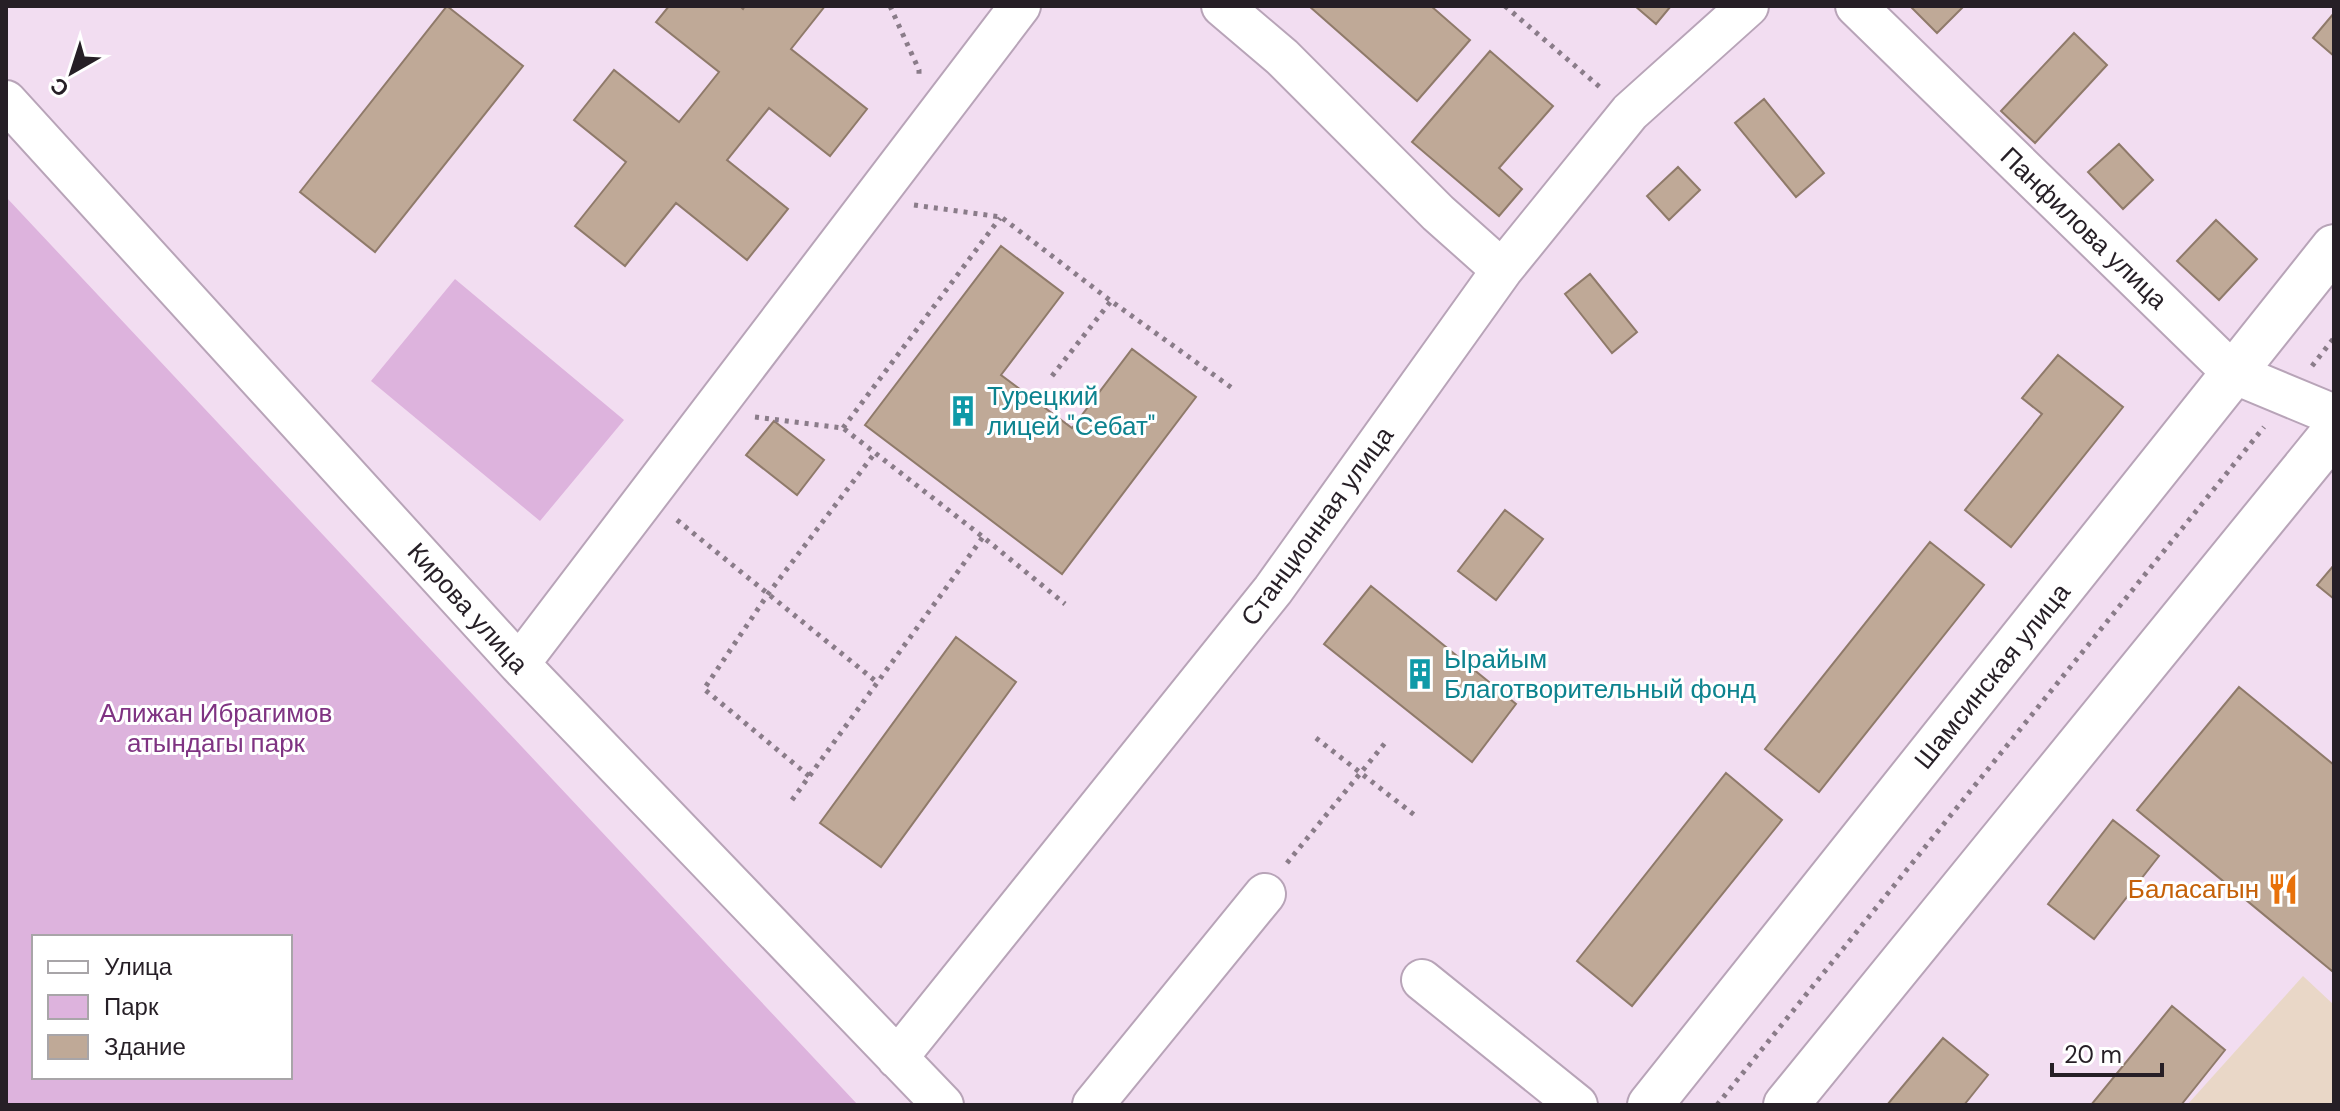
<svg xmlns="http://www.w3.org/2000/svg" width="2340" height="1111" viewBox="0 0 2340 1111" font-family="'DM Sans',sans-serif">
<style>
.industrial{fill:#e9d7c7}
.green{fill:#ddb3dd;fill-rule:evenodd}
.building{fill:#bfa997;stroke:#8f7a6a;stroke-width:2}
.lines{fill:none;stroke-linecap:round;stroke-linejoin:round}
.minor-casing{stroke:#b8a4b8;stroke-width:44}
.major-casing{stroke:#b8a4b8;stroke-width:48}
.path{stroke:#8a7c89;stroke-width:5;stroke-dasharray:4 6;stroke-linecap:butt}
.minor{stroke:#fff;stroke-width:40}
.major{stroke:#fff;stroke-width:44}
.labels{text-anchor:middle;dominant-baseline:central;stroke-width:6;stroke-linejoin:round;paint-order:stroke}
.street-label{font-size:26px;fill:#261f26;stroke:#fff}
.culture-label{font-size:26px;fill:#0d838f;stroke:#fff;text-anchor:start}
.park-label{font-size:26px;fill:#7f3382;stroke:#fff}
.food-label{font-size:26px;fill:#c56008;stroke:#fff;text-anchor:end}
</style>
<rect width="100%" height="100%" fill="#f2ddf1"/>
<path class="industrial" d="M2303,976L2334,1005V1105H2187Z"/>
<path class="green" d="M6,197L858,1105H6ZM34,937H290V1077H34Z
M455,279L624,420L540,521L371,381Z"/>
<path class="building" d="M447,6L523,66L375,252L300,192Z
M669,6H740L743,9L745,6H825L791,49L867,109L830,156L769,108L727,160L788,209L747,260L676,203L625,266L575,226L626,162L574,120L614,70L679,122L719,72L656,22Z
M1309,6H1431L1470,40L1417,101Z
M1635,6H1671L1656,24Z
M1910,6H1962L1963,7L1937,33Z
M2334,13V56L2313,38Z
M2074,33L2107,65L2035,143L2001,111Z
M1490,51L1553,106L1499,168L1522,189L1499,216L1412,142Z
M1764,99L1824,173L1796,197L1735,123Z
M2119,144L2153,180L2123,209L2088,172Z
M1678,167L1700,190L1669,220L1647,196Z
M2216,220L2257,259L2219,300L2177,261Z
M1001,246L1063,293L1001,375L1072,428L1132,349L1196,397L1062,574L865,425Z
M1590,274L1637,332L1612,353L1565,294Z
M2058,355L2123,407L2011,547L1965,510L2042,414L2022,398Z
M774,421L824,460L797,495L746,455Z
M1505,510L1543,539L1496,600L1458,571Z
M1930,542L1984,585L1819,792L1765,749Z
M2334,565V599L2317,585Z
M1371,586L1516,704L1472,762L1324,644Z
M956,637L1016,682L881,867L820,823Z
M2239,687L2334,765V968L2332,971L2137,810Z
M1726,773L1782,820L1632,1006L1577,961Z
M2113,820L2159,856L2094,939L2048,904Z
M2172,1006L2225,1050L2181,1105H2091Z
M1943,1038L1988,1075L1964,1105H1887Z"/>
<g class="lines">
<defs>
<path id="minor" d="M1222,6L1282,57L1438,213L1502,270
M1856,6L2233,373L2334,415
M6,101L519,664L943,1105
M519,664L1020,6
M1422,980L1577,1105
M897,1058L1273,590L1502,270L1630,112L1748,6
M1093,1105L1265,894"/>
<path id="major" d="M1650,1105L2334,247
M1786,1105L2334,432"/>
</defs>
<use href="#minor" class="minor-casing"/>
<use href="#major" class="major-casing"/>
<path class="path" d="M890,6L919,70V75
M1505,6L1601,88
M914,205L1001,217L1111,301L1232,388
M2312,366L2334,338
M1052,376L1111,301
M755,417L843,428L983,537L1065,604
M843,428L1000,218
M677,520L878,683
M1316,738L1417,817
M809,776L704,689L768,594L874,454
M792,800L983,537
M1287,863L1385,743
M1717,1105L2264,427"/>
<use href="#minor" class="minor"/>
<use href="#major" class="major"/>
</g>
<defs>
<symbol id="building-bare" viewBox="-9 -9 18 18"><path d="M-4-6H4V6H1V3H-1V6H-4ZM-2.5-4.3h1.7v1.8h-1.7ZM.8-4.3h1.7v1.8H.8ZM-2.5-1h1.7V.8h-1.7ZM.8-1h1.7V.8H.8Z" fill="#0f9aa8" stroke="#fff" stroke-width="2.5" paint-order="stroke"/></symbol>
<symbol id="restaurant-bare" viewBox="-9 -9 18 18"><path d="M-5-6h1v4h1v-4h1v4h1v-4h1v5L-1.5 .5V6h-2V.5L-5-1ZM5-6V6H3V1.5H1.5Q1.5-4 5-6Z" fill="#e8710a" stroke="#fff" stroke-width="2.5" paint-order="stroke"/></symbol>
</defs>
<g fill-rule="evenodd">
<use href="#building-bare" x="941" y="389" width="44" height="44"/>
<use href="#building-bare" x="1398" y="652" width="44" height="44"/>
<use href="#restaurant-bare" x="2261" y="867" width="44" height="44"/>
</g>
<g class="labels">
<g class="street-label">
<text transform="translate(2084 228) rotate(44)">Панфилова улица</text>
<text transform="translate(1317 526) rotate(-54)">Станционная улица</text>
<text transform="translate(468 608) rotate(48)">Кирова улица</text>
<text transform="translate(1992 676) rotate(-51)">Шамсинская улица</text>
</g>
<g class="culture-label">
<text x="987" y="396">Турецкий<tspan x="987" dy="30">лицей "Себат"</tspan></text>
<text x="1444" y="659">Ырайым<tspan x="1444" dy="30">Благотворительный фонд</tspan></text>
</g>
<g class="park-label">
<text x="216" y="713">Алижан Ибрагимов<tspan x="216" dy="30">атындагы парк</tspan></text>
</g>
<g class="food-label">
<text x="2259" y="889">Баласагын</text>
</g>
</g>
<rect width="2340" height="1111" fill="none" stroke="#261f26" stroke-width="16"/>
<rect x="32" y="935" width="260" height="144" fill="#ffffff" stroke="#a8a5a8" stroke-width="2"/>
<rect x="48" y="961" width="40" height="12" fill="#ffffff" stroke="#a8a5a8" stroke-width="2"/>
<text x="104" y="975" font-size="24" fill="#261f26">Улица</text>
<rect x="48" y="995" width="40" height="24" fill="#ddb3dd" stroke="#a8a5a8" stroke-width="2"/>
<text x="104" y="1015" font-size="24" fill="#261f26">Парк</text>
<rect x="48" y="1035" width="40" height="24" fill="#bfa997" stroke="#a8a5a8" stroke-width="2"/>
<text x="104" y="1055" font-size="24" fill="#261f26">Здание</text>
<g transform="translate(72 72) rotate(219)" stroke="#ffffff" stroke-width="6" paint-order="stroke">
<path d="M0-6L14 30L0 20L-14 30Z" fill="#261f26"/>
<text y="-12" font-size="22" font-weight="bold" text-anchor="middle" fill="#261f26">С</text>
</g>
<path d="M2052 1063v12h110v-12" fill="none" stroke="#261f26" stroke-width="4"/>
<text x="2064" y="1063" font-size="24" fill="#261f26" stroke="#ffffff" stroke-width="6" paint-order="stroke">20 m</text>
</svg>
